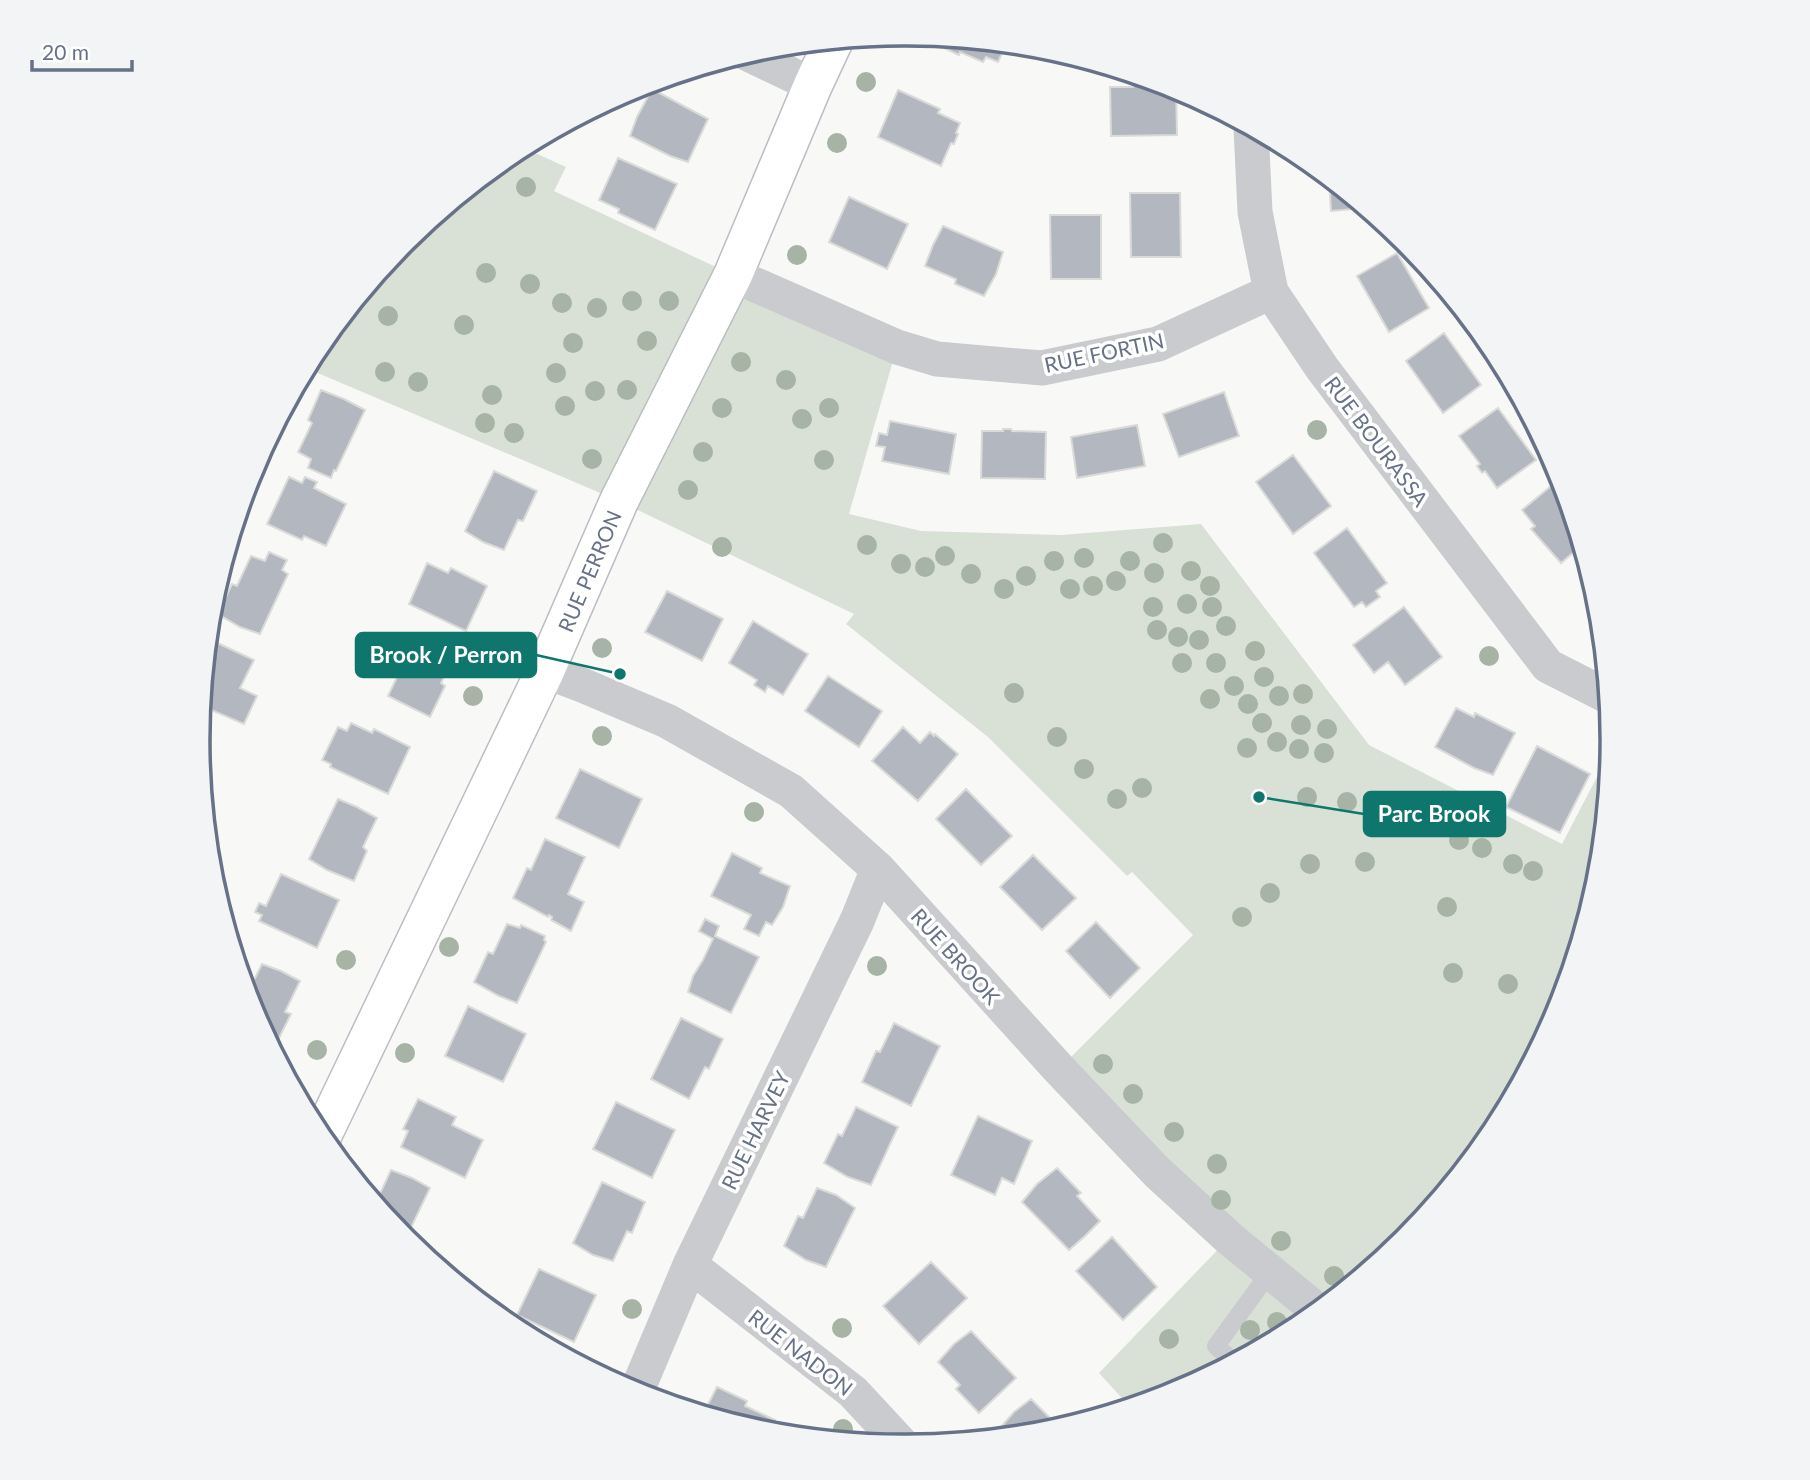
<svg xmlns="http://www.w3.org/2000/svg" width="1810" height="1480" viewBox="0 0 1810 1480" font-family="Lato,sans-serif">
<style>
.green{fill:#d9e1d7}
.building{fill:#b3b8c0;stroke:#dadad8;stroke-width:2}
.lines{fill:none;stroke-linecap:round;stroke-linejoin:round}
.secondary-casing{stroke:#bbbec4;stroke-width:41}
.lane{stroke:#c9cbcf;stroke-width:18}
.street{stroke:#c9cbcf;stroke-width:35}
.secondary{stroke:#fff;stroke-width:38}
.tree{fill:#a6b3a5}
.labels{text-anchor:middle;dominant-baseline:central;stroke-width:7;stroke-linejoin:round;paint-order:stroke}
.street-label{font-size:21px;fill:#677288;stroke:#fff}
.rim{fill:none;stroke:#677288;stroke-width:3.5}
.leader{fill:none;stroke:#0f766e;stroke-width:2.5}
.callout-dot{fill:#0f766e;stroke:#fff;stroke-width:2.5}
.callout{fill:#0f766e;stroke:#0f766e;stroke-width:2.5}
.callout-label{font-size:23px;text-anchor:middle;font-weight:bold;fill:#fff}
</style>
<rect width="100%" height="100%" fill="#f8f9f6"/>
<path class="green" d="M522,147L566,167L554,191L733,275L897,347L849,514L921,531L1061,535L1201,524L1369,745L1562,844L1611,750L1598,878L1558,1011L1492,1133L1404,1240L1297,1328L1175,1393L1130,1407L1099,1373L1229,1238L1059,1069L1193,935L1132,872L1127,876L988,737L846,624L854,614L619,501L306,368L318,347L406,240L513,152Z"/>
<path class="building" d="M926,35L1007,43L998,62L986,57L983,62L960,52L959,55L925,39Z
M1160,82L1176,87L1177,135L1111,136L1110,87H1133V83Z
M652,89L708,119L688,162L670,156L630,136L637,117Z
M898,90L940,109L938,113L960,123L956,133L958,134L954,144L951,143L941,166L878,137Z
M618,158L677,184L655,230L618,213L619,209L599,200Z
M1329,178L1366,208L1331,211Z
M1130,193H1180L1181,257H1131Z
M849,197L908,224L887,269L829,242Z
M1050,215H1101V279H1051Z
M943,226L1003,252L996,274L984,296L955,284L956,279L925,266L933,245Z
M1397,253L1429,308L1389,332L1357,276Z
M1444,333L1481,385L1443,413L1406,361Z
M321,390L344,399L365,410L336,471L334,470L331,478L308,468L311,459L298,452L312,423L308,420Z
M1224,392L1239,436L1179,457L1163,414Z
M1498,408L1536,460L1497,488L1485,471L1482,473L1477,466L1480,464L1459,436Z
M890,421L956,434L949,474L882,461L885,447L876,446L879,433L887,435Z
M1137,425L1145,466L1077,478L1071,437Z
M1003,429H1011L1012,431L1046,432L1045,479L981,478L982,431H1003Z
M1293,455L1331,506L1293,534L1256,482Z
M494,471L537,491L523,521L518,520L504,550L483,542L465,531Z
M289,477L302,483L305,477L317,482L314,488L346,504L326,546L304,536L302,540L267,524Z
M1557,481L1559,483L1561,481L1581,546L1561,563L1531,529L1535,526L1522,510Z
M1347,528L1387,583L1376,591L1380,597L1366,607L1362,602L1354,607L1314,553Z
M269,552L287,560L282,570L288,574L260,634L240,627L218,614L232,584L237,586L251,556L265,561Z
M427,563L448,573L451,568L487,586L466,631L409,604Z
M667,591L723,619L702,661L645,632Z
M1404,607L1442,657L1405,685L1388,662L1374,673L1353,645Z
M753,621L808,654L783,695L768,686L765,692L754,685L757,680L729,663Z
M417,635L455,654L441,683L445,686L430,717L388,696Z
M211,640L254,660L240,688L257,696L244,724L202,706L207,648Z
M828,676L882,711L859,747L805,711Z
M1456,708L1474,717L1475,713L1515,733L1493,775L1474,768L1435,747Z
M351,723L372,733L374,729L410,747L388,794L330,767L331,764L322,760L338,727L347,731Z
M903,727L920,743L930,732L934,736L935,734L958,754L918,801L872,761Z
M199,733L211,739L200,761L198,740Z
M1537,746L1590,774L1560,833L1506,807Z
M580,769L642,799L619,848L556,818Z
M966,789L1012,836L981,865L936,819Z
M338,799L357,807L377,818L363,847L367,851L354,881L327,870L309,859Z
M545,839L585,857L568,894L584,902L571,931L551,920L552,917L549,915L548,917L513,898L527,868L531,870Z
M732,853L762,868L760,873L790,886L783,907L772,925L766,922L759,936L744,929L751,915L711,896Z
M1033,855L1076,898L1042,930L1000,887Z
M281,874L339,900L317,948L259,921L262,915L255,912L259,903L266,906Z
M705,919L719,926L715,936L759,957L731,1013L688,992L693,976L703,960L713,939L699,931Z
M1096,922L1140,968L1110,998L1066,951Z
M507,924L520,928L521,925L545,936L544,940L546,942L517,1003L499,996L474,982L488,952L493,954Z
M262,964L281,971L300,981L285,1012L291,1014L276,1044L268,1041L252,1010L247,994Z
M468,1006L526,1034L503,1082L445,1056Z
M681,1018L723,1039L709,1069L705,1067L689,1099L651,1079Z
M894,1023L940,1046L911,1106L862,1082L876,1051L880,1052Z
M418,1099L456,1117L452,1125L483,1140L465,1178L401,1147L408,1131L403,1129Z
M616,1102L675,1130L652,1178L593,1149Z
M856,1107L898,1127L871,1185L848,1177L824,1163L838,1134L842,1136Z
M978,1116L1032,1141L1014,1184L1002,1178L995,1195L951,1175Z
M1057,1168L1081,1193L1077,1196L1100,1221L1085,1236L1069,1250L1022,1202L1037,1184Z
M391,1170L412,1178L430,1188L405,1240L372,1199L377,1200Z
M602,1182L645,1202L632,1233L627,1231L613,1261L593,1255L573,1243Z
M817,1188L836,1195L855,1208L826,1267L806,1260L784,1246L798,1216L803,1218Z
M1112,1237L1157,1287L1123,1320L1076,1271Z
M931,1262L967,1298L919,1344L883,1306Z
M539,1269L596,1295L574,1342L517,1315Z
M971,1331L1016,1378L979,1413L956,1389L960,1385L938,1362L954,1344Z
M717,1387L747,1401L745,1406L775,1420L770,1433L703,1414Z
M1031,1399L1060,1428L1042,1433L1008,1437L1000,1428L1014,1412Z"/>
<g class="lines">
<defs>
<path id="secondary" d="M321,1138L545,671L619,501L733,275L813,85L834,40"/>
</defs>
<use href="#secondary" class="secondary-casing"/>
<path class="lane" d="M1234,1362L1216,1346L1270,1272"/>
<path class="street" d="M746,53L813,85
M1251,128L1255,212L1271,292L1322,368L1548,666L1607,696
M733,275L897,347L937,359L1042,368L1158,344L1271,292
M545,671L582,685L667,721L791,791L878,869L1059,1069L1157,1172L1229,1238L1318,1311
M690,1265L853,1392L904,1447
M636,1393L690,1265L857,921L878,869"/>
<use href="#secondary" class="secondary"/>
</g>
<g class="tree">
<circle cx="866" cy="82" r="10"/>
<circle cx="837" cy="143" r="10"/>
<circle cx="526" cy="187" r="10"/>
<circle cx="797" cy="255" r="10"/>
<circle cx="486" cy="273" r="10"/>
<circle cx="530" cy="284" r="10"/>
<circle cx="632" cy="301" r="10"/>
<circle cx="669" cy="301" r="10"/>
<circle cx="562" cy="303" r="10"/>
<circle cx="597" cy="308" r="10"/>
<circle cx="388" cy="316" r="10"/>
<circle cx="464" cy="325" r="10"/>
<circle cx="647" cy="341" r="10"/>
<circle cx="573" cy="343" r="10"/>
<circle cx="741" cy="362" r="10"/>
<circle cx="385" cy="372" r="10"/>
<circle cx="556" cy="373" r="10"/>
<circle cx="786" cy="380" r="10"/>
<circle cx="418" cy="382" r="10"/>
<circle cx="627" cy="390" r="10"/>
<circle cx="595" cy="391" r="10"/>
<circle cx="492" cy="395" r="10"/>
<circle cx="565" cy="406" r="10"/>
<circle cx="722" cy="408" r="10"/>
<circle cx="829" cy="408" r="10"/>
<circle cx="802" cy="419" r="10"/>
<circle cx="485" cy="423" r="10"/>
<circle cx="1317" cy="430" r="10"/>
<circle cx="514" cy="433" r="10"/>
<circle cx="703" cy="452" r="10"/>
<circle cx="592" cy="459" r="10"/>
<circle cx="824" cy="460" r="10"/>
<circle cx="688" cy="490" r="10"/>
<circle cx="1163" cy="543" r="10"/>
<circle cx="867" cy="545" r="10"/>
<circle cx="722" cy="547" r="10"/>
<circle cx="945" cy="556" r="10"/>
<circle cx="1084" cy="558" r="10"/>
<circle cx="1054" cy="561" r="10"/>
<circle cx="1130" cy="561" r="10"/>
<circle cx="901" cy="564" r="10"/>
<circle cx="925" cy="567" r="10"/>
<circle cx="1191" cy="571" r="10"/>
<circle cx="1154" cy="573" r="10"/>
<circle cx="971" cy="574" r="10"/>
<circle cx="1026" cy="576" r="10"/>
<circle cx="1116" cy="581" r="10"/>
<circle cx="1093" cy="586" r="10"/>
<circle cx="1210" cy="586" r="10"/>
<circle cx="1004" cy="589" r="10"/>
<circle cx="1070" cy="589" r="10"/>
<circle cx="1187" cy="604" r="10"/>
<circle cx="1153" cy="607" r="10"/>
<circle cx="1212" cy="607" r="10"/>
<circle cx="1226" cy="626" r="10"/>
<circle cx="1157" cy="630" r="10"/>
<circle cx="1178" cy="637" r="10"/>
<circle cx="1199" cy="640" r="10"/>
<circle cx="602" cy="648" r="10"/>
<circle cx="1255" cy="651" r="10"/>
<circle cx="1489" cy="656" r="10"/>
<circle cx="1182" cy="663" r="10"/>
<circle cx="1216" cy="663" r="10"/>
<circle cx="1264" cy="677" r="10"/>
<circle cx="1234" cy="686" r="10"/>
<circle cx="1014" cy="693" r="10"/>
<circle cx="1303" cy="694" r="10"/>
<circle cx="473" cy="696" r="10"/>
<circle cx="1279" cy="696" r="10"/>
<circle cx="1210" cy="699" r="10"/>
<circle cx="1248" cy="704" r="10"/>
<circle cx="1262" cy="723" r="10"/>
<circle cx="1301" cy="725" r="10"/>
<circle cx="1327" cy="729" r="10"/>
<circle cx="602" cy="736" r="10"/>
<circle cx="1057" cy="737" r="10"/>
<circle cx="1277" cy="742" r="10"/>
<circle cx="1247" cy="748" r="10"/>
<circle cx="1299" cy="749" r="10"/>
<circle cx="1324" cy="753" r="10"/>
<circle cx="1084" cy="769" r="10"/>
<circle cx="1142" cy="788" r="10"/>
<circle cx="1307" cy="797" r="10"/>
<circle cx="1117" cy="799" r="10"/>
<circle cx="1347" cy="802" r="10"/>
<circle cx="754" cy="812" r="10"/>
<circle cx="1459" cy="840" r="10"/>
<circle cx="1482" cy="848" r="10"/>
<circle cx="1365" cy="862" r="10"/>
<circle cx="1310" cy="864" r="10"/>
<circle cx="1513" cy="864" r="10"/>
<circle cx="1533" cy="871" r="10"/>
<circle cx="1270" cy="893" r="10"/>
<circle cx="1447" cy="907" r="10"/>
<circle cx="1242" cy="917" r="10"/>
<circle cx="449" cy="947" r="10"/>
<circle cx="346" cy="960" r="10"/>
<circle cx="877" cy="966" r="10"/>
<circle cx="1453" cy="973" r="10"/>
<circle cx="1508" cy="984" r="10"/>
<circle cx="317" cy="1050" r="10"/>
<circle cx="405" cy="1053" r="10"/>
<circle cx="1103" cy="1064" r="10"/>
<circle cx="1133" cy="1094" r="10"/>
<circle cx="1174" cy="1132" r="10"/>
<circle cx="1217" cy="1164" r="10"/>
<circle cx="1221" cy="1200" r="10"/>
<circle cx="1281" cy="1241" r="10"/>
<circle cx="1334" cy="1276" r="10"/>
<circle cx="632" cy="1309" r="10"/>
<circle cx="1277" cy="1322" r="10"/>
<circle cx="842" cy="1328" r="10"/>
<circle cx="1250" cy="1330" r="10"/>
<circle cx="1169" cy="1339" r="10"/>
<circle cx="843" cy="1429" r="10"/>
</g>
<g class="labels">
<g class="street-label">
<text transform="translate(1104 352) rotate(-12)">RUE FORTIN</text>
<text transform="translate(1377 441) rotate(53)">RUE BOURASSA</text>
<text transform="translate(589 571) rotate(-67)">RUE PERRON</text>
<text transform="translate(956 956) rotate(48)">RUE BROOK</text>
<text transform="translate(755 1130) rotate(-64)">RUE HARVEY</text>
<text transform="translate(801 1352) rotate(38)">RUE NADON</text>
</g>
</g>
<path d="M0 0H1810V1480H0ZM904 46H906A694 694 0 0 1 1600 740V740A694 694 0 0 1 906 1434H904A694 694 0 0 1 210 740V740A694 694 0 0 1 904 46Z" fill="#f3f4f5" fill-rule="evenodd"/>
<path class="rim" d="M904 46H906A694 694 0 0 1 1600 740V740A694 694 0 0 1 906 1434H904A694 694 0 0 1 210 740V740A694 694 0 0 1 904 46Z"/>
<path class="leader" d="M620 674L536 655M1259 797L1364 814"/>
<g class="callout-dot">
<circle cx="620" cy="674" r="7"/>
<circle cx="1259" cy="797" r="7"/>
</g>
<g class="callout">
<rect x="356" y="633" width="180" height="44" rx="7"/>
<rect x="1364" y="792" width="141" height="44" rx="7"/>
</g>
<g class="callout-label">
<text x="446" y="663">Brook / Perron</text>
<text x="1434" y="822">Parc Brook</text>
</g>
<path d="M32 60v10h100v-10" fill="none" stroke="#677288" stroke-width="3.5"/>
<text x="42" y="60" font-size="21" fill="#677288" stroke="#ffffff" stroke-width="5" paint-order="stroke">20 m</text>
</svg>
